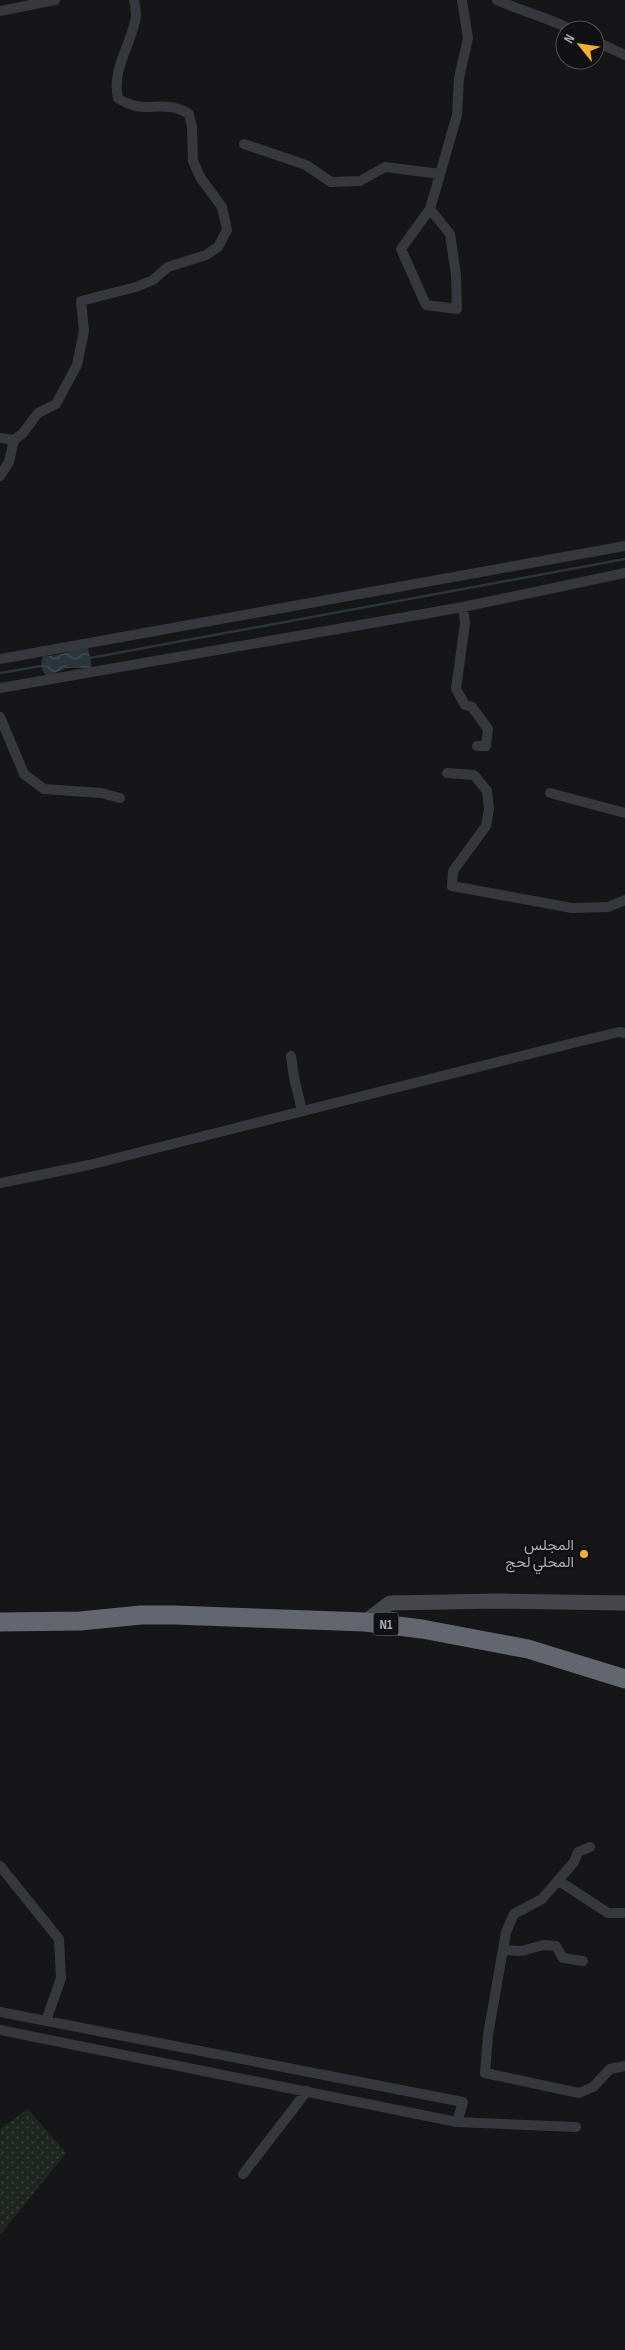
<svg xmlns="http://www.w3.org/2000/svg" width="625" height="2350" viewBox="0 0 625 2350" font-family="'Sofia Sans Condensed',Vazirmatn,sans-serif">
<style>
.park{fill:url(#park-dots)}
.water{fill:url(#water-waves)}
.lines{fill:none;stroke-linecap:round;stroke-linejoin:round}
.stream{stroke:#2c353c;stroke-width:2.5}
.street{stroke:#37383d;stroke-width:10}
.secondary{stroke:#45474d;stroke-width:15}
.highway{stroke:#63666e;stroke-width:19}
.poi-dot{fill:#f2b134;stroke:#111113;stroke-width:2}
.labels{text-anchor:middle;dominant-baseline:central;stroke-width:5;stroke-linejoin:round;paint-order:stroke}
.shield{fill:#111113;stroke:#7b7e86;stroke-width:1}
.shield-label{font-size:14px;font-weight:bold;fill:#a8adb8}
.poi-label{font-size:15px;fill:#a8adb8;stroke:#111113;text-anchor:end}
</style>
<defs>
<pattern id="park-dots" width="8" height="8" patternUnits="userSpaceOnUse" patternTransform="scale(1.25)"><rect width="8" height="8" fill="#1e261f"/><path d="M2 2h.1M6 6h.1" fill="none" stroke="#3c433d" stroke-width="1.8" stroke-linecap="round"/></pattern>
<pattern id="water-waves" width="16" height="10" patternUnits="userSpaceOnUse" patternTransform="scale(1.25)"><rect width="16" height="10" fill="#2c353c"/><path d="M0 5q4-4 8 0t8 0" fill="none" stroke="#485056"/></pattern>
</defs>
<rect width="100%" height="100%" fill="#161618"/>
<path class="park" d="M28,2109L66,2153L0,2235V2129Z"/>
<path class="water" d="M88,647L92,668H66L47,677C41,670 40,665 43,656C58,657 73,650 88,647Z"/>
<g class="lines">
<path class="stream" d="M90,658L625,559
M0,673L41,666"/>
<path class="street" d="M497,0C522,11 548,18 573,30
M0,11L55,0
M595,41L625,55
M244,144L306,165L331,182L360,181L385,167L440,174
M430,209L450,234L456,275L457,309L426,305L401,249L430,209L457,115L459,78L468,38L462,0
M0,438L14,440
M0,476L9,462L14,440L23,433L38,413L56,404L77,365L84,331L81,301L136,287L153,280L168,267L206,255L218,247L227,230L222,207L200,177L193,161L192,127L189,114C161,97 145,117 118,98C111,68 133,42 136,16C136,11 135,5 134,0
M463,607L465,623L456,689L465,705L472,707L488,729L486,746H477
M0,659L625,546
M0,688L463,607L625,573
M0,717L24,774L44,789L101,793L120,798
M447,773L474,775L487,791L489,809L486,826L453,871L452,886L572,908L608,907L625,900
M550,793L625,813
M291,1056L294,1077L302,1111
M0,1183L89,1165L573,1043L619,1032L625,1033
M590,1847L578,1852L574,1862L542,1899L514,1914L506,1932L488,2035L485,2073L579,2093L593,2087L610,2069L625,2066
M0,1866L59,1939L61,1978L46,2021
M559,1881L608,1913H623
M504,1950L522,1951L543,1945L556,1946L563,1958L583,1961
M0,2012L463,2102L457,2122
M0,2030L457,2122L576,2127
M243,2174L307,2091"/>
<path class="secondary" d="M365,1622L390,1603L499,1601L625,1603"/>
<path class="highway" d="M0,1622L80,1621L141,1615H174L365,1622L422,1629L528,1649L625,1679"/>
</g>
<circle class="poi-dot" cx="584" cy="1554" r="5"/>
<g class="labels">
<rect class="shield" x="373.5" y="1612.5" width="25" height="23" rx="4"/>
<g class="shield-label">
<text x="386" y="1624">N1</text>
</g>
<g class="poi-label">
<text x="574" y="1545">المجلس<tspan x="574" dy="17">المحلي لحج</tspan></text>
</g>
</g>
<g transform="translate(580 45) rotate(300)"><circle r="24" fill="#111113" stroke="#4d4f55"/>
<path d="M0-4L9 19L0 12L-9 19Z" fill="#f2b134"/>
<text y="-8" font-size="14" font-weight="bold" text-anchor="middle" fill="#a8adb8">N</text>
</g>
</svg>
